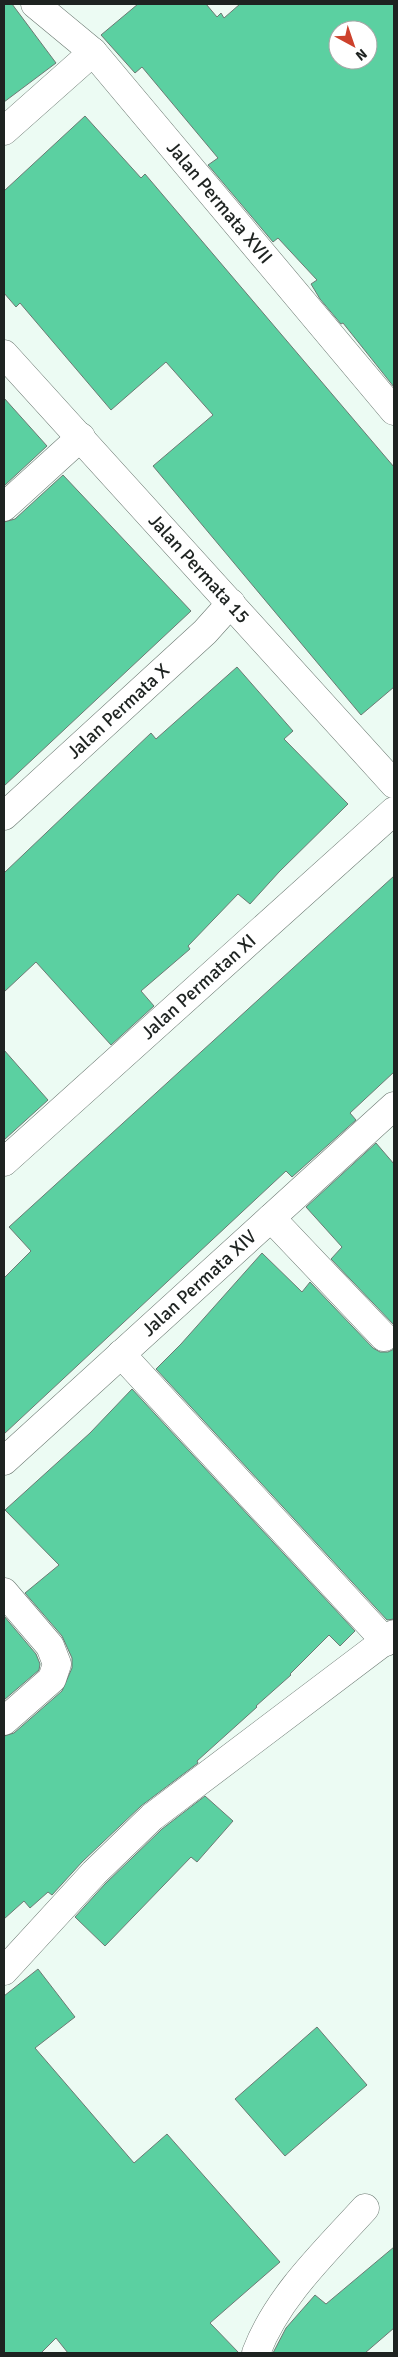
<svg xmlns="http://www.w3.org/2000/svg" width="398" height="2357" viewBox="0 0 398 2357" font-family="Signika,sans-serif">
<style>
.building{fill:#5bd0a1;stroke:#6d7a74;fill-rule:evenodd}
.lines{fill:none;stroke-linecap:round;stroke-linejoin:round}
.minor-casing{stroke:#6b7871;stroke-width:29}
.minor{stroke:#fff;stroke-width:28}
.labels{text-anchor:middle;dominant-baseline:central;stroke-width:5;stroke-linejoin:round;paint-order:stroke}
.street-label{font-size:19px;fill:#1e2321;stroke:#fff}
</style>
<rect width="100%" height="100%" fill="#ecfbf3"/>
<path class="building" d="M4,4H12L56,63L4,102Z
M138,4H206L217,17L221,13L224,18L240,4H394V387L343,323L341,324L320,299L311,284L317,280L278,238L273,242L208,165L218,158L142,67L135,73L101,35ZM338,30H368V60H338Z
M85,116L141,178L145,174L394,467V687L361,715L153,466L213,415L166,362L111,410L20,303L16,307L4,293V191Z
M4,398L47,446L4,486Z
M63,475L191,611L4,786V522L15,519Z
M237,667L293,731L284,739L348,804L279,872L250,904L238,894L188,946L190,949L141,991L154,1006L111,1045L36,962L4,992V873L151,733L156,739Z
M394,876V1072L350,1113L356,1120L292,1177L286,1171L4,1434V1278L31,1251L9,1227Z
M4,1050L48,1100L4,1140Z
M376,1143L394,1164V1325L331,1259L342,1247L306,1207Z
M262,1253L302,1292L310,1282L373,1348L380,1352H388L394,1349V1619L387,1620L156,1369L181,1344Z
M132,1389L355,1631L340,1646L329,1635L290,1674L291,1675L256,1706L257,1707L197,1761L198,1763L141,1806L82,1862L52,1895L48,1892L30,1908L24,1901L4,1919V1736L14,1733L62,1691L72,1668V1658L62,1636L25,1593L59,1565L5,1510L90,1433Z
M4,1616L36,1654L40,1664L39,1670L4,1700Z
M205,1796L233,1821L197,1862L191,1857L105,1946L75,1917L105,1884L162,1829Z
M38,1969L75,2017L35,2048L134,2163L167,2134L280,2262L210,2323L239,2353H68L56,2338L41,2353H4V1996Z
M317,2027L367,2085L285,2156L235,2099Z
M394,2247V2328L365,2353H273L286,2328L315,2295L326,2304Z"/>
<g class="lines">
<defs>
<g id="minor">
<path id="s1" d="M35,4L93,52L394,411"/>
<path d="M4,131L93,52"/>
<path id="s2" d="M4,354L394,784"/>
<path d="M4,507L81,437"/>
<path id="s3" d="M4,816L205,632L231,603"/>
<path id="s4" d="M4,1162L394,811"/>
<path d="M271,1218L384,1337"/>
<path d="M121,1354L386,1642"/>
<path id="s5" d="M4,1461L394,1106"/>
<path d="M4,1592L50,1646L57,1664L52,1679L4,1721"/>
<path d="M4,1971L94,1873L152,1817L394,1634"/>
<path d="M256,2353C277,2297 325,2252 365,2208"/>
</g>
</defs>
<use href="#minor" class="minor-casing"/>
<use href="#minor" class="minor"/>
</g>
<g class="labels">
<g class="street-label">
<text stroke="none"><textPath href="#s1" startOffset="272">Jalan Permata XVII</textPath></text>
<text stroke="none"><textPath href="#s2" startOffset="290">Jalan Permata 15</textPath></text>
<text stroke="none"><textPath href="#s3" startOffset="155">Jalan Permata X</textPath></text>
<text stroke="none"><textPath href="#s4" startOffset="262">Jalan Permatan XI</textPath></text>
<text stroke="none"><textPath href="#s5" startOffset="264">Jalan Permata XIV</textPath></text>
</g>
</g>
<rect width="398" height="2357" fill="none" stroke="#1e2321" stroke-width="10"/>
<g transform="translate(353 45) rotate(140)"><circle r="24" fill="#ffffff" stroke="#a5a7a6"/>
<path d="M0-4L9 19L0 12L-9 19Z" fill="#cd412c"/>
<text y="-8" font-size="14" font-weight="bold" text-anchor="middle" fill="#1e2321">N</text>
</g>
</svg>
